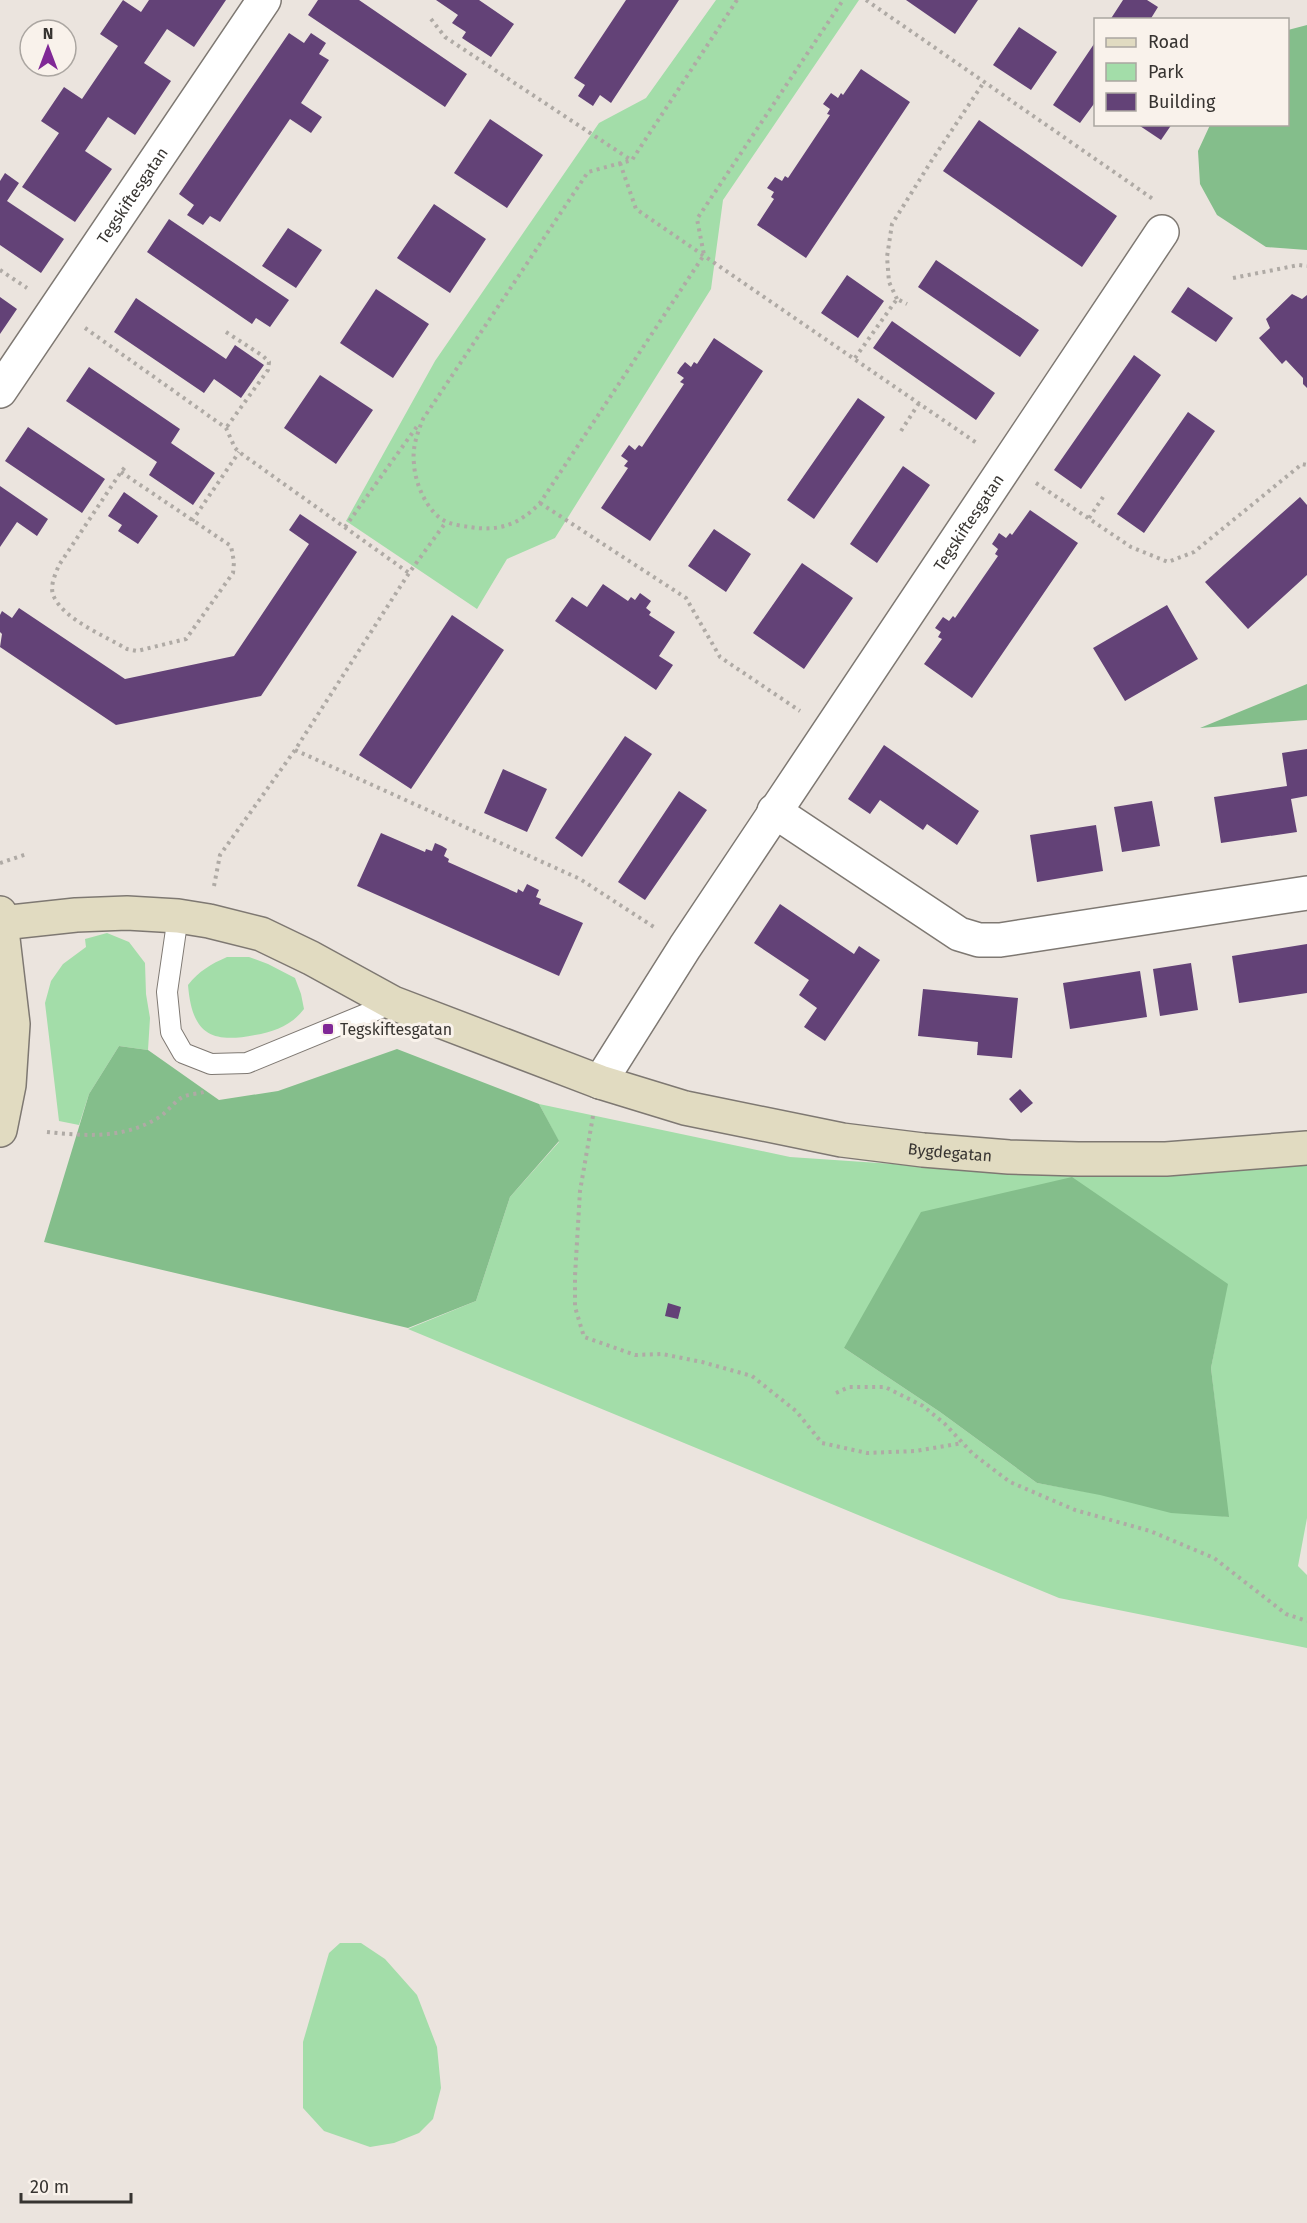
<svg xmlns="http://www.w3.org/2000/svg" width="1307" height="2223" viewBox="0 0 1307 2223" font-family="'Fira Sans',sans-serif">
<style>
.green{fill:#a3dda9;fill-rule:evenodd}
.forest{fill:#84be8b}
.building{fill:#634277}
.lines{fill:none;stroke-linecap:round;stroke-linejoin:round}
.lane-casing{stroke:#7e7872;stroke-width:22}
.street-casing{stroke:#7e7872;stroke-width:36}
.secondary-casing{stroke:#7e7872;stroke-width:36}
.path{stroke:#afaaa5;stroke-width:4;stroke-dasharray:3 4.5;stroke-linecap:butt}
.lane{stroke:#fff;stroke-width:20}
.street{stroke:#fff;stroke-width:33}
.secondary{stroke:#e1dbc1;stroke-width:33}
.poi-dot{fill:#802896;stroke:#f9f2eb;stroke-width:2}
.labels{text-anchor:middle;dominant-baseline:central;stroke-width:6;stroke-linejoin:round;paint-order:stroke}
.street-label{font-size:16px;fill:#373431;stroke:#f9f2eb}
.poi-label{font-size:16px;fill:#373431;stroke:#f9f2eb;text-anchor:start}
</style>
<rect width="100%" height="100%" fill="#ebe4de"/>
<path class="green" d="M716,0H859L723,200L711,289L555,538L507,559L477,609L346,521L435,361L599,123L646,98Z
M107,933L129,942L145,963L146,994L150,1018L148,1050L119,1046L89,1094L79,1125L59,1121L45,1003L51,981L63,964L86,947L85,939Z
M227,957H249L268,964L295,978L301,994L304,1009C292,1025 274,1032 255,1035C210,1044 192,1033 188,985C199,971 211,964 227,957Z
M539,1104L790,1157L997,1171L1307,1163V1518L1298,1566L1307,1575V1648L1059,1598L408,1329L476,1301L510,1197L559,1142ZM1227,1284L1211,1368L1228,1517L1037,1483L940,1412L844,1348Z
M340,1943H361L385,1959L417,1995L437,2047L441,2088L433,2119L419,2133L394,2143L370,2147L324,2131L303,2108V2042L329,1953Z"/>
<path class="forest" d="M1307,25V250L1266,247L1217,215L1200,184L1198,151L1210,125L1288,124V30Z
M1307,684V720L1200,728Z
M119,1046L148,1050L219,1100L278,1091L397,1049L539,1104L559,1141L510,1197L476,1301L408,1328L44,1242L89,1094Z
M1072,1177L1228,1284L1211,1368L1229,1517L1171,1513L1100,1495L1037,1483L940,1412L844,1348L921,1212Z"/>
<path class="building" d="M123,0L141,12L149,0H226L194,47L167,29L144,63L171,81L135,135L108,117L85,151L112,169L75,222L22,187L59,133L41,121L64,87L82,99L118,46L100,34Z
M318,0H359L467,74L445,107L308,15Z
M436,0H479L514,24L491,57L462,38L466,32L452,23L458,15Z
M626,0H679L611,103L600,95L593,106L578,96L585,85L574,78Z
M906,0H978L955,34Z
M1123,0H1147L1158,7L1150,20H1110Z
M1019,27L1057,52L1031,90L993,65Z
M289,33L304,43L311,33L326,43L319,54L329,60L301,103L322,117L311,133L290,119L220,222L210,216L203,225L187,215L194,205L179,194Z
M1096,41V101L1080,123L1053,105Z
M861,69L910,102L806,258L757,225L774,199L771,197L774,192L767,188L775,177L782,181L785,176L788,178L830,115L827,114L830,109L823,104L831,93L838,98L841,93L843,95Z
M490,119L543,155L507,208L454,173Z
M979,120L1117,216L1082,267L943,171Z
M1137,124H1172L1161,140Z
M5,173L19,183L7,201L64,239L41,273L0,245V181Z
M434,204L486,239L450,293L397,258Z
M169,219L289,300L270,327L256,318L252,324L147,252Z
M288,228L322,250L296,288L262,266Z
M936,260L1039,330L1020,357L918,287Z
M847,275L884,301L858,338L821,313Z
M1188,287L1233,318L1216,342L1171,312Z
M376,289L429,324L393,378L340,343Z
M1292,294L1302,299L1307,295V388L1303,384V378L1286,360L1282,364L1259,338L1270,328L1266,319Z
M0,297L17,309L0,334Z
M136,298L226,359L235,345L264,365L241,398L214,379L204,393L114,332Z
M892,321L995,393L976,420L873,348Z
M714,338L763,371L650,541L601,508L628,468L624,466L628,461L621,456L629,445L635,450L639,445L642,447L684,384L680,382L684,378L677,373L680,368L685,362L691,367L694,362L697,364Z
M1134,355L1161,375L1081,489L1054,470Z
M89,367L180,429L171,443L215,473L193,505L149,475L157,462L66,401Z
M320,375L373,410L336,464L284,428Z
M858,398L885,417L814,519L787,500Z
M1188,412L1215,431L1144,533L1117,514Z
M28,427L105,479L82,513L5,461Z
M903,466L930,485L877,563L850,544Z
M0,486L48,519L37,536L17,522L0,547Z
M124,492L158,516L138,544L118,531L122,525L108,516Z
M1300,497L1307,505V575L1248,629L1205,582Z
M1030,510L1078,543L972,698L924,664L942,639L938,637L941,632L935,628L943,617L949,621L953,616L955,618L998,556L995,554L998,549L992,544L996,538L999,533L1006,538L1010,533L1012,535Z
M300,514L357,552L261,696L116,725L0,647L2,634L0,632V615L2,611L12,618L19,608L125,679L234,656L309,544L289,530Z
M714,529L751,554L726,592L688,566Z
M802,563L853,598L804,669L753,633Z
M603,584L628,601L631,597L635,600L640,593L651,601L646,608L651,612L649,615L675,632L659,656L673,665L656,690L555,621L572,597L587,607Z
M1167,605L1198,659L1125,701L1093,648Z
M452,615L504,650L411,789L359,755Z
M625,736L652,754L582,857L555,838Z
M884,745L979,811L957,845L927,824L923,830L880,800L870,814L848,799Z
M1307,749V796L1291,799L1297,832L1221,843L1214,797L1287,786L1282,753Z
M503,769L547,789L527,832L484,813Z
M679,791L707,810L645,900L618,882Z
M1152,801L1160,846L1122,852L1114,807Z
M1096,825L1103,871L1037,882L1030,835Z
M381,833L425,852L426,849L432,851L435,843L442,846L447,849L444,856L449,859L448,862L517,893L518,889L523,892L527,884L539,890L536,897L541,899L539,904L583,923L559,976L357,886Z
M780,904L854,954L859,946L880,960L825,1041L804,1027L817,1008L799,995L809,980L754,943Z
M1307,944V993L1239,1003L1232,956Z
M1191,963L1198,1010L1160,1016L1153,969Z
M1140,971L1147,1017L1070,1029L1063,983Z
M923,989L1018,998L1012,1058L977,1055L978,1042L918,1036Z
M1020,1089L1033,1103L1021,1113L1009,1099Z
M668,1303L681,1307L678,1319L665,1316Z"/>
<g class="lines">
<defs>
<path id="lane" d="M178,916L167,992L171,1032L183,1053L211,1064L247,1063L393,1003"/>
<g id="street">
<path id="s1" d="M0,391L264,0"/>
<path d="M774,811L959,934L979,940H1000L1307,893"/>
<path id="s2" d="M600,1082L685,947L1162,232"/>
</g>
<g id="secondary">
<path d="M0,913L13,1024L9,1085L0,1130"/>
<path id="s3" d="M2,923L76,915L127,913L178,916L209,921L261,934L311,958L393,1003L600,1082L685,1108L842,1140L923,1150L1009,1157L1078,1159H1166L1307,1148"/>
</g>
</defs>
<use href="#lane" class="lane-casing"/>
<use href="#street" class="street-casing"/>
<use href="#secondary" class="secondary-casing"/>
<path class="path" d="M737,0L632,160L588,172L423,419C417,434 412,448 414,464C415,484 428,514 447,522C454,525 463,526 470,527C499,532 520,524 540,503L704,255L697,219L843,0
M866,0L1153,199
M431,19L445,37L631,160
M620,163L636,209L978,444
M0,270L27,288
M1233,278L1299,265L1307,266
M897,299L889,282L887,257L892,224L932,160L984,82
M85,328L226,428L235,448L239,452L409,573
M226,332L263,356L269,362L268,370L226,428
M855,358L897,299L907,304
M901,431L919,403
M121,472L231,546L234,562L233,573L186,639L137,651L127,649C105,636 65,620 54,597C49,587 55,575 59,565L121,472L126,466
M1036,483L1131,547L1168,562L1194,552L1302,464L1307,465
M540,503L686,598L720,657L800,711
M1089,518L1103,497
M192,521L239,452
M345,527L418,425
M295,750L580,879L657,929
M0,863L27,854
M214,886L220,855L295,750L409,573L446,522
M593,1116L580,1191L575,1276V1307L584,1337L635,1355L662,1354L702,1362L752,1376L796,1411L822,1443L867,1453L916,1451L963,1443
M47,1132C84,1136 122,1139 156,1119C166,1114 172,1104 181,1098C187,1094 197,1094 204,1092
M836,1393L849,1387H885L923,1406L945,1424L973,1454L1010,1482L1075,1510L1150,1531L1214,1558L1286,1614L1307,1621"/>
<use href="#lane" class="lane"/>
<use href="#street" class="street"/>
<use href="#secondary" class="secondary"/>
</g>
<rect class="poi-dot" x="322" y="1023" width="12" height="12" rx="3"/>
<g class="labels">
<g class="street-label">
<text stroke="none"><textPath href="#s1" startOffset="236">Tegskiftesgatan</textPath></text>
<text stroke="none"><textPath href="#s2" startOffset="670">Tegskiftesgatan</textPath></text>
<text stroke="none"><textPath href="#s3" startOffset="990">Bygdegatan</textPath></text>
</g>
<g class="poi-label">
<text x="340" y="1029">Tegskiftesgatan</text>
</g>
</g>
<rect x="1094" y="18" width="195" height="108" fill="#f9f2eb" stroke="#aba6a1" stroke-width="1.5"/>
<rect x="1106" y="38" width="30" height="9" fill="#e1dbc1" stroke="#aba6a1" stroke-width="1.5"/>
<text x="1148" y="48" font-size="18" fill="#373431">Road</text>
<rect x="1106" y="63" width="30" height="18" fill="#a3dda9" stroke="#aba6a1" stroke-width="1.5"/>
<text x="1148" y="78" font-size="18" fill="#373431">Park</text>
<rect x="1106" y="93" width="30" height="18" fill="#634277" stroke="#aba6a1" stroke-width="1.5"/>
<text x="1148" y="108" font-size="18" fill="#373431">Building</text>
<g transform="translate(48 48)"><circle r="28" fill="#f9f2eb" stroke="#aba6a1" stroke-width="1.5"/>
<path d="M0-4.5L10 22L0 15L-10 22Z" fill="#802896"/>
<text y="-9" font-size="16" font-weight="bold" text-anchor="middle" fill="#373431">N</text>
</g>
<path d="M21 2193v9h110v-9" fill="none" stroke="#373431" stroke-width="3"/>
<text x="30" y="2193" font-size="18" fill="#373431" stroke="#f9f2eb" stroke-width="4.5" paint-order="stroke">20 m</text>
</svg>
